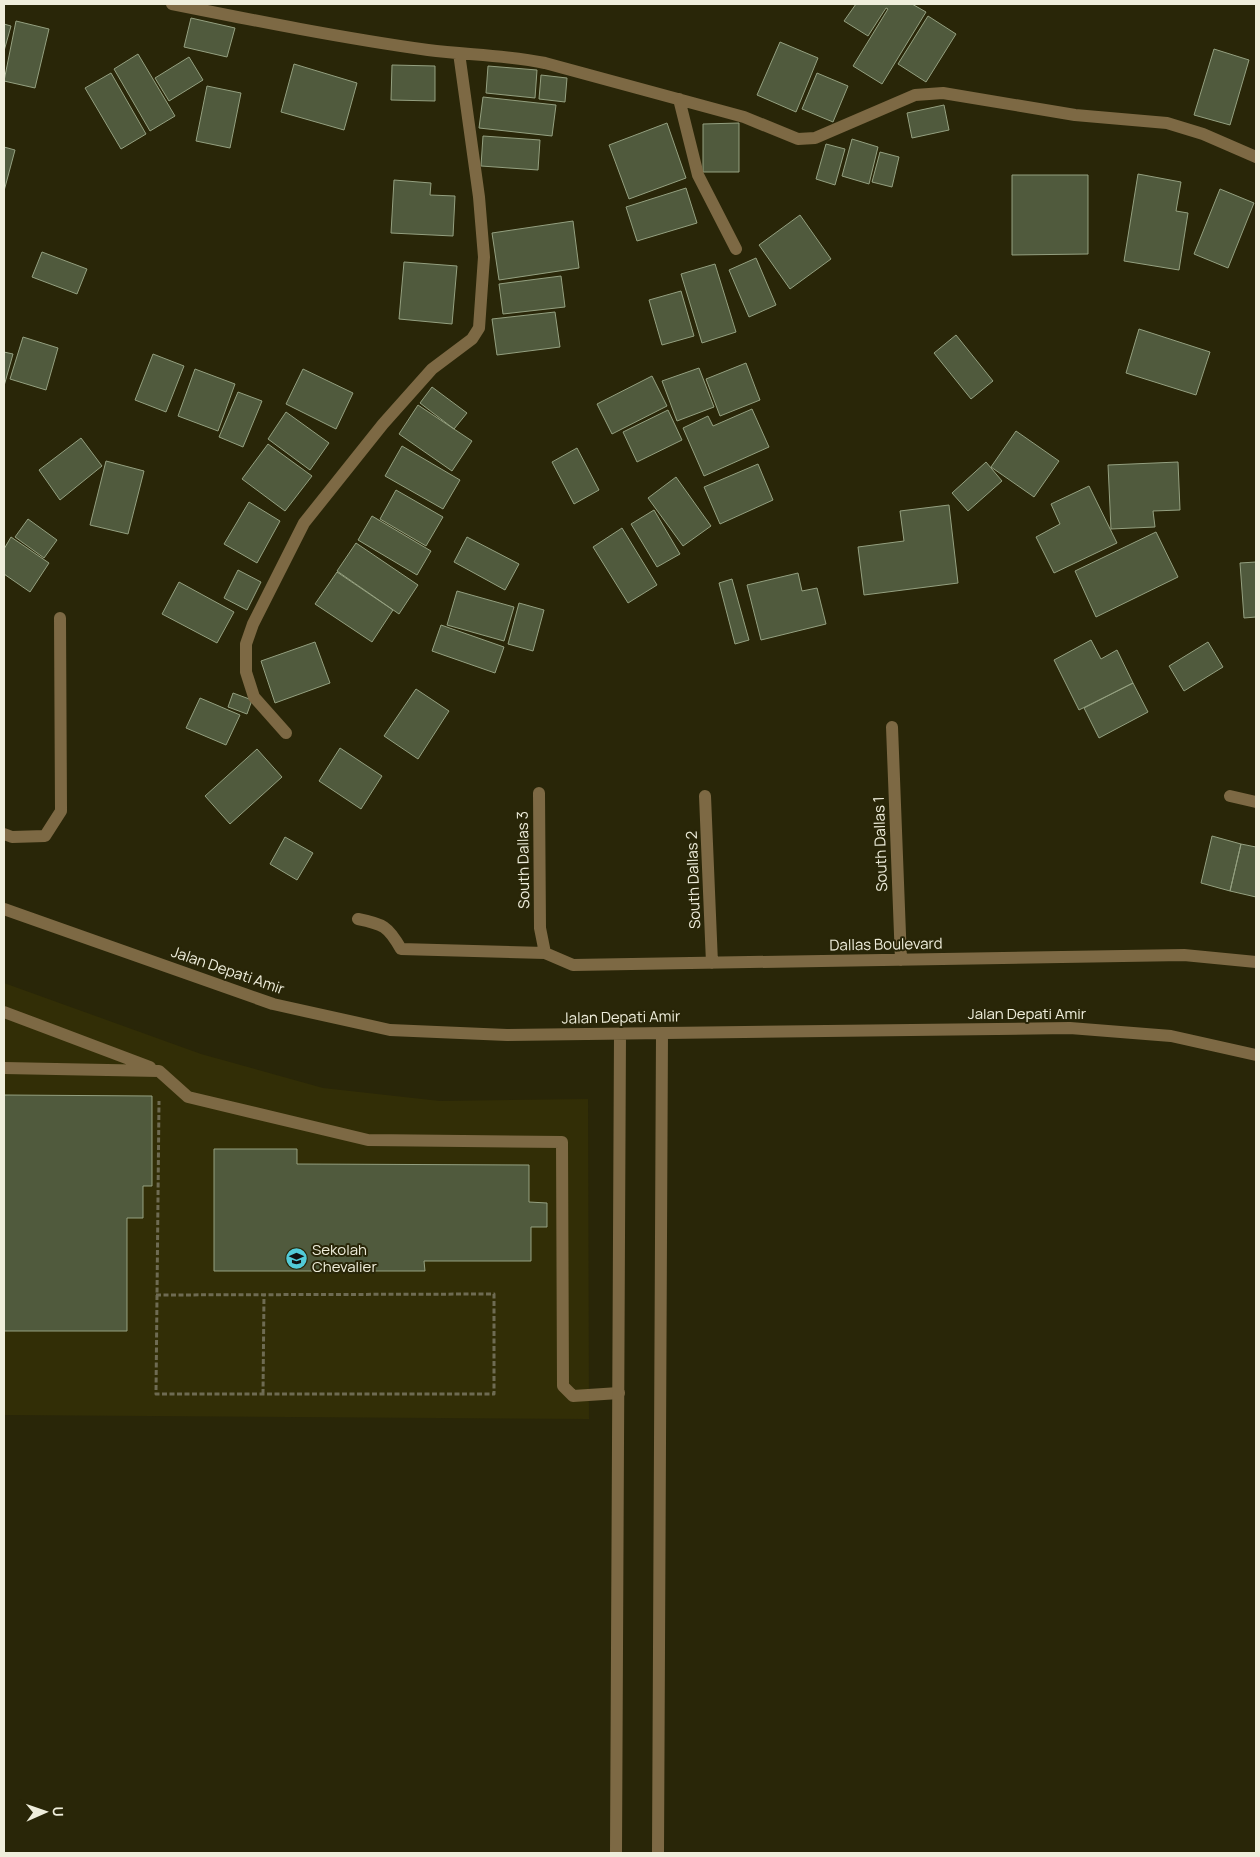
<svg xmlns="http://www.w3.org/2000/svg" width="1260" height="1857" viewBox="0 0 1260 1857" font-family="Manrope,sans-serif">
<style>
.built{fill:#322e06}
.building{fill:#505a3d;stroke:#94a080}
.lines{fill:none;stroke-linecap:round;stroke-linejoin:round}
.path{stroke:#6e6b52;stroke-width:3;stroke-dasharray:5 2.5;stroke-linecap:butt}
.service{stroke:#7d6944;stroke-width:12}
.minor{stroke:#7d6944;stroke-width:12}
.labels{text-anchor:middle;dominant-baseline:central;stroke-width:4;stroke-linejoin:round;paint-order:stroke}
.street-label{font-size:15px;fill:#efeedc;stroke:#292608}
.poi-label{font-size:15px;fill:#efeedc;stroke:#292608;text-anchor:start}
</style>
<rect width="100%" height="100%" fill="#292608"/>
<path class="built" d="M4,983L201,1054L323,1088L440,1101L588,1099L589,1419L4,1415Z"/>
<path class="building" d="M856,4H912L926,12L882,84L853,66L888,9L886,8L868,36L844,21Z
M928,16L956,34L926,82L898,64Z
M191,18L235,28L227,57L184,47Z
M16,21L49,29L35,88L4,81Z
M4,24L11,26L4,51Z
M780,42L818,58L796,112L757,95Z
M1214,49L1249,60L1230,125L1194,115Z
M138,54L175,116L150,131L114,69Z
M189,57L203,80L169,101L155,78Z
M294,64L357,83L344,130L281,112Z
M392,65L435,66V101L391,100Z
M488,66L537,70L535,98L486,93Z
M111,73L146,134L121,149L85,88Z
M817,73L848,86L833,122L802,109Z
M541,75L567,78L565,102L539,99Z
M207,86L241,93L230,148L196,141Z
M483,97L556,105L552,136L479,128Z
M944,105L949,130L912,138L907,113Z
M667,123L686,178L629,199L609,145Z
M739,123V172H703V124Z
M483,136L540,140L538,170L481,166Z
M852,139L878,147L869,184L842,176Z
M826,144L845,149L835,185L816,179Z
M4,147L15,150L4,191Z
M880,152L899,157L892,187L872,182Z
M1138,174L1181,182L1176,211L1188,213L1179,270L1124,261Z
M1012,175H1088V254L1012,255Z
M394,180L431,183L430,195L455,196L453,236L391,233Z
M686,188L697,223L637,241L626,207Z
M1220,189L1254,203L1228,268L1194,254Z
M800,215L831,259L790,289L759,245Z
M573,221L579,268L499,280L492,233Z
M42,252L87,269L77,294L32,277Z
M756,258L776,305L749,317L729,270Z
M404,262L457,266L452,324L399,319Z
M715,264L736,332L702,343L681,274Z
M561,276L565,307L503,314L499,284Z
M681,291L694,336L662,345L649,300Z
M555,312L560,347L497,355L492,319Z
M1139,329L1210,352L1196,395L1126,373Z
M956,335L993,381L971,399L934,353Z
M23,337L58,348L46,390L10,379Z
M4,352L13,354L4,386Z
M153,354L184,366L166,412L135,400Z
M746,363L760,400L720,416L706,379Z
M699,368L714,407L677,421L662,381Z
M195,369L235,384L218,431L178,416Z
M303,369L353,393L336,429L286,404Z
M652,376L667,406L612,434L597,404Z
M432,387L467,413L454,429L420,403Z
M238,392L262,401L243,447L219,437Z
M418,405L472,441L452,471L399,434Z
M752,409L769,447L704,476L683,428L708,416L713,426Z
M668,410L682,440L637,462L623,432Z
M286,412L329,443L310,470L268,439Z
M1016,431L1059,461L1034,497L991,467Z
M81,438L102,466L60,500L39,470Z
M268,444L312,476L285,511L242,479Z
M402,446L460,480L443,509L385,476Z
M577,448L599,490L574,504L552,462Z
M106,461L144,471L128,534L90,525Z
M986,462L1002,481L968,511L952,493Z
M1178,462L1180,510L1153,511L1155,527L1111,529L1108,465Z
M758,464L773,500L720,524L704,487Z
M676,477L711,526L683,546L648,498Z
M1089,486L1117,543L1054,573L1036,537L1060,524L1051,504Z
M396,490L443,517L426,546L380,519Z
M249,502L280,521L257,563L224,544Z
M949,505L958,583L864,595L858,547L904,541L900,511Z
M654,510L680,554L657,567L631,524Z
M372,516L431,551L417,575L358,540Z
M28,519L57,540L44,558L15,537Z
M622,528L657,585L628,603L593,547Z
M1156,532L1178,577L1096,617L1075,571Z
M11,537L49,563L30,592L4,574V549Z
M467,537L519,564L505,590L454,562Z
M356,543L418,585L399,614L337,571Z
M1256,562V617L1244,618L1240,563Z
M238,570L261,582L247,610L224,598Z
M337,572L393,610L372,642L315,604Z
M798,573L802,591L817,588L826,624L761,640L747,585Z
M732,579L749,640L735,644L719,583Z
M179,582L234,612L217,643L162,614Z
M457,591L514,607L504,641L447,625Z
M519,603L544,610L533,651L508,644Z
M441,625L504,647L495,673L432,651Z
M1091,640L1101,659L1117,650L1133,683L1079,710L1054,660Z
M315,642L330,683L275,703L261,661Z
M1208,642L1223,667L1184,691L1169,666Z
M1133,683L1148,712L1099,738L1084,708Z
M416,689L449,711L418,759L384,736Z
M233,693L252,700L247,714L228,707Z
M200,698L240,715L226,745L186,728Z
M340,748L382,776L361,809L319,781Z
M257,749L282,777L230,824L205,796Z
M1212,836L1241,844L1230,891L1201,883Z
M285,837L313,853L297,880L270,864Z
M1241,844L1256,847V897L1230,891Z
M4,1095L152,1096V1186H143V1218H127V1331H4Z
M214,1149H297V1164L529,1165V1202L547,1203V1227H531V1261H424L425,1271H214Z"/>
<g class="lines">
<path class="path" d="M156,1295L494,1294V1394H156L159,1101
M263,1394L264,1294"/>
<path class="service" d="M4,1012L150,1067
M4,1068L159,1071L188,1097L368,1140L562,1142L563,1386L573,1396L619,1393"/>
<path class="minor" d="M172,4C257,21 342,38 428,50C467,55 506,55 545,63L744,117L798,139L815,138L915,95L943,93L1075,115L1167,123L1203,134L1256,157
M679,99L698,175L736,249
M892,727L901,960
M286,733L254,697L246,672V644L253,624L304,523L383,424L432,369L472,339L479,328L484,257L479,197L459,53
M539,793L540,928L545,953L573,965L1184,955L1256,962
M705,796L712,963
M1230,796L1256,802
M4,834L12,837L45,836L61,811L60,618
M4,909L273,1004L390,1030L507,1035L1070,1028L1171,1036L1256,1055
M358,919C383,924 388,926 401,949L545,953
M616,1853L620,1034
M658,1853L662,1033"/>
</g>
<defs>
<symbol id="school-disc" viewBox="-11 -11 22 22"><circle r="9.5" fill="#52cbd8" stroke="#292608"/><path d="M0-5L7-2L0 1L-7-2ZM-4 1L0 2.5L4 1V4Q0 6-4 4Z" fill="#111"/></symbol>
</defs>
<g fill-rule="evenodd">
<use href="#school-disc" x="284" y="1246" width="25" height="25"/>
</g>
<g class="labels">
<g class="street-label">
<text transform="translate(880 844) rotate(-92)">South Dallas 1</text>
<text transform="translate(523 860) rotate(-91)">South Dallas 3</text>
<text transform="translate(693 880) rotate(-92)">South Dallas 2</text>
<text transform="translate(886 944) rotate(-1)">Dallas Boulevard</text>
<text transform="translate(228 970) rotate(19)">Jalan Depati Amir</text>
<text x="1027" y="1013">Jalan Depati Amir</text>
<text transform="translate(621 1017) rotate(-1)">Jalan Depati Amir</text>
</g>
<g class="poi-label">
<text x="312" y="1249">Sekolah<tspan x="312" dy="17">Chevalier</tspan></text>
</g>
</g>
<rect width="1260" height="1857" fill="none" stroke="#efeedc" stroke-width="10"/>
<g transform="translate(45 1812) rotate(88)" stroke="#292608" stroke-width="4" paint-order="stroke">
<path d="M0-4L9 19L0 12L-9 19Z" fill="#efeedc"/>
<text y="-8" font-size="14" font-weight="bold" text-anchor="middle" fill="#efeedc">U</text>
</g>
</svg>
